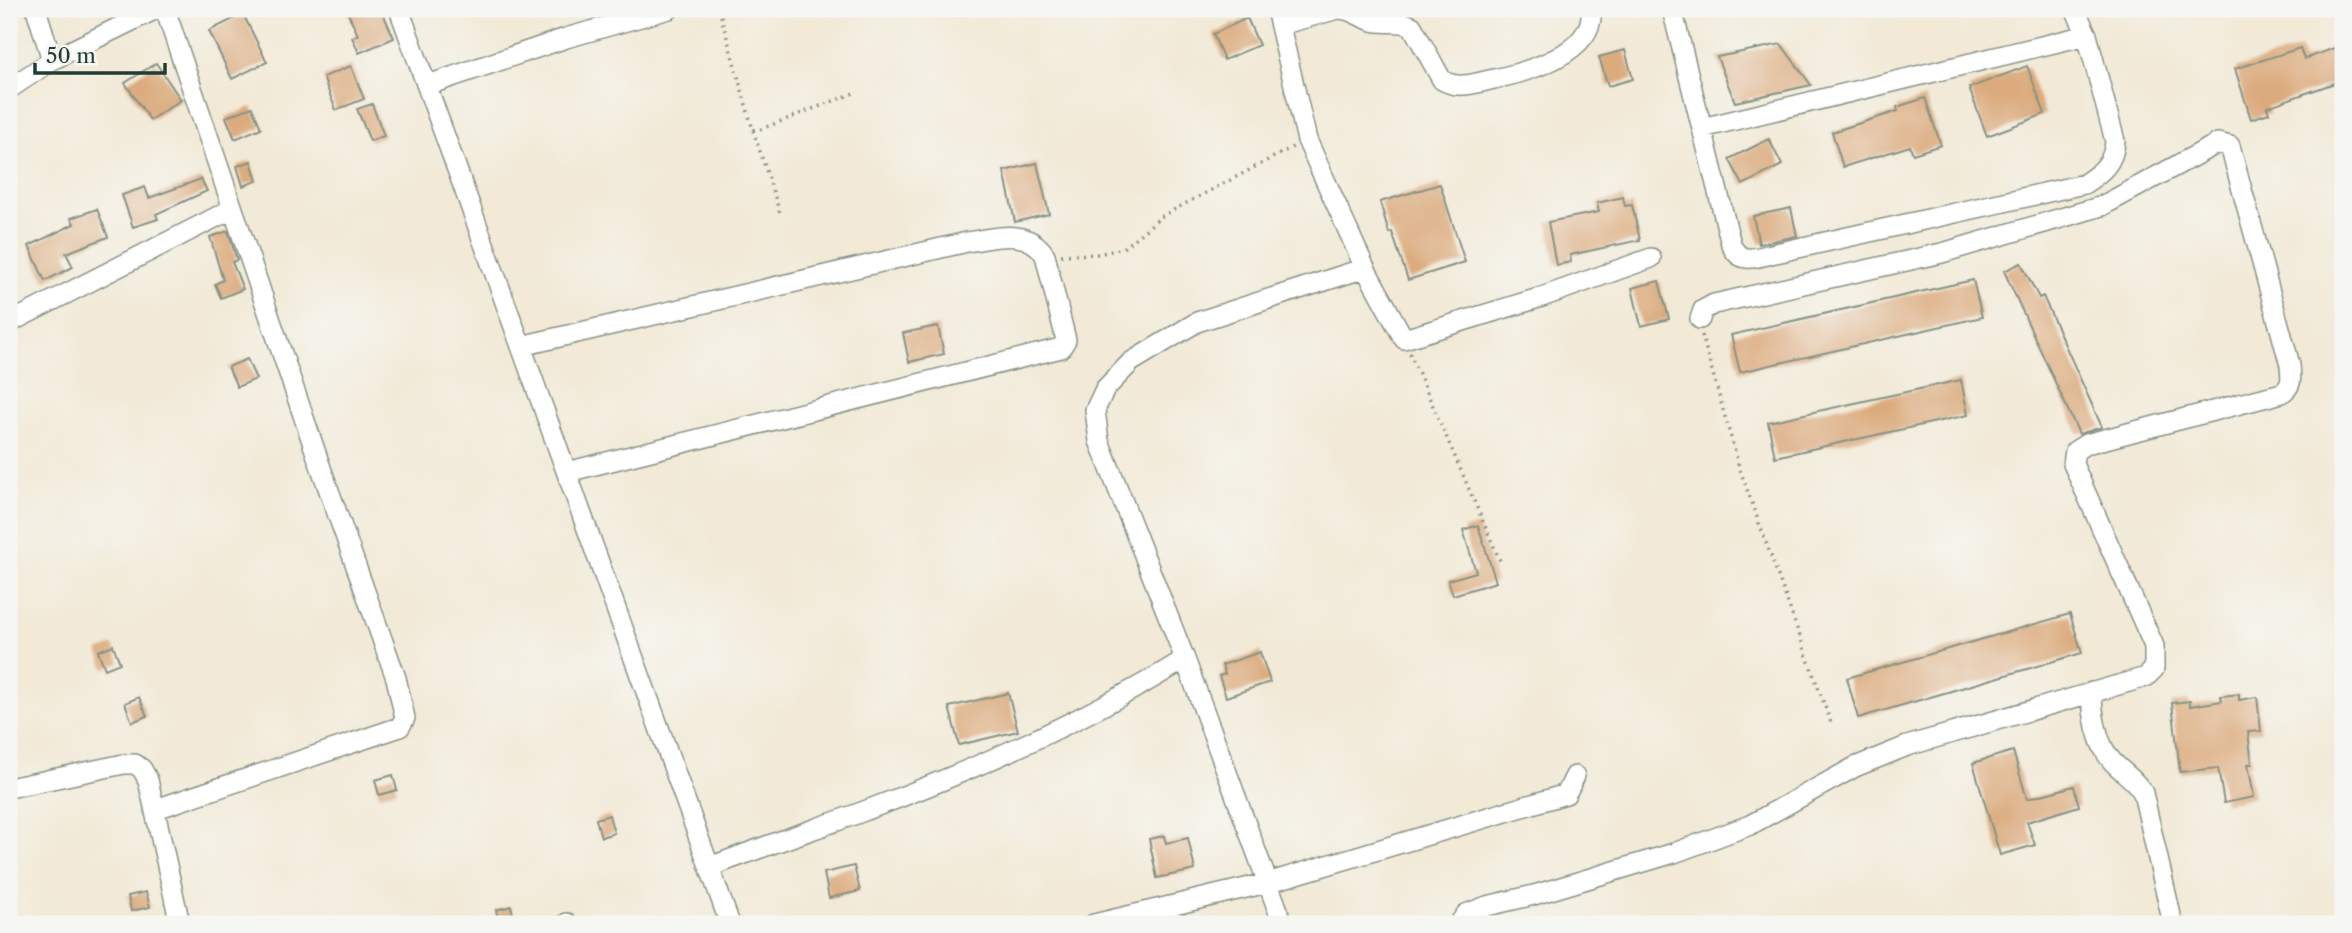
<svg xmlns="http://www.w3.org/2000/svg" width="2352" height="933" viewBox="0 0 2352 933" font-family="'Libre Caslon Text',serif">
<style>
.building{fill:#dbab7e}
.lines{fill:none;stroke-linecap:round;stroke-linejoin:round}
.minor-casing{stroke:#889385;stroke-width:22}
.path{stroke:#889385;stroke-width:3.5;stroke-dasharray:2 5;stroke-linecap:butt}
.minor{stroke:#fff;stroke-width:19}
</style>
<rect width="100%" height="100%" fill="#f6f6f2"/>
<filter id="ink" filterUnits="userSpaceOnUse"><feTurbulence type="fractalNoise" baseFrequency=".0143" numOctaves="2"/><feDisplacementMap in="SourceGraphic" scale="14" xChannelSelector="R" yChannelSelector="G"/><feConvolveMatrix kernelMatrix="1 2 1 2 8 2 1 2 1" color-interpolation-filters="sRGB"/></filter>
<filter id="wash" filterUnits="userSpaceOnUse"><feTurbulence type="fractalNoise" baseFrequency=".00686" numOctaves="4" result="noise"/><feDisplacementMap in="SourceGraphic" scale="28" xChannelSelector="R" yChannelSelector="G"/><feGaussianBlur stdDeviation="1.57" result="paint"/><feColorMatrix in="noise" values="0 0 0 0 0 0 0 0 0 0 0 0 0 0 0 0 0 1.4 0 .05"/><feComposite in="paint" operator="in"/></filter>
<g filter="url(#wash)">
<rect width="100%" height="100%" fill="#f2e9d6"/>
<g id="blocks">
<path class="building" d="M346,9H381L394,38L359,53L352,37L358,35Z
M243,14L267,62L232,79L209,31Z
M1247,18L1259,45L1224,60L1213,34Z
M1781,44L1811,85L1735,102L1717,57Z
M2343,45V80L2267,107L2269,113L2251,119L2235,69L2300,48L2304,59Z
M1625,50L1633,79L1608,86L1599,57Z
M156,63L181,100L150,120L125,83Z
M351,66L364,99L336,110L323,77Z
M2027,66L2045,114L1987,136L1969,88Z
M1925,98L1941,145L1913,154L1910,146L1843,167L1832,132L1898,111L1897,107Z
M372,104L384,136L370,141L357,109Z
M252,107L261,128L235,139L226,117Z
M1769,139L1782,165L1743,185L1729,159Z
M251,161L257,181L243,186L237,166Z
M1037,163L1049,214L1015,222L1004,171Z
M201,179L207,191L156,214L158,219L133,227L122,195L145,187L149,198Z
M1440,184L1465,262L1408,280L1392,232L1389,233L1380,202Z
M1623,197L1625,206L1632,205L1640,240L1570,255L1571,262L1556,265L1548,222L1599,212L1597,203Z
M1791,208L1797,236L1759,244L1753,216Z
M97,209L108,237L66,253L73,267L45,281L29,246L74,224L71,218Z
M228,231L237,260L232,262L243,289L221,298L215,284L223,280L210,237Z
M2021,263L2039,298L2043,296L2102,427L2079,434L2004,271Z
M1973,280L1982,317L1740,372L1731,335Z
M1659,281L1669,319L1641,326L1632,288Z
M938,326L944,354L909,362L903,333Z
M247,359L256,379L237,387L228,367Z
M1961,380L1968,415L1775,457L1768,422Z
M1478,525L1496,582L1453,595L1448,580L1476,572L1463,530Z
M2070,614L2082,653L1858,718L1847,678Z
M113,645L120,663L105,669L98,651Z
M1260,652L1270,682L1226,697L1219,676L1225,674L1222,665Z
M1008,693L1018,731L959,745L949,707Z
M2239,694V700L2257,697L2261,731L2248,732L2252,764H2248L2254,797L2224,803L2218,768L2180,772L2172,703L2190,701V706L2222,701L2221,696Z
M139,697L147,716L132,722L125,703Z
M2013,751L2027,799L2074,786L2079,806L2027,822L2035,845L2000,855L1973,763Z
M393,775L397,790L379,795L375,780Z
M609,815L614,833L601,837L596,819Z
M1164,836L1166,843L1188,838L1195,870L1157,878L1149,839Z
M854,866L860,891L829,898L824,873Z
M146,892L150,907L131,911L128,896Z
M511,906L515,922L499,924L496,910Z"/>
</g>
</g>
<g filter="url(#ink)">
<use href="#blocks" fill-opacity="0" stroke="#889385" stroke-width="2"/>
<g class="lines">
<defs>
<path id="minor" d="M36,9L52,60
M399,9L730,924
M1276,9L1307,140L1365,268L1404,339L1542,297L1651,258
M1672,9L1731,244C1740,266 1756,257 1776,253L2084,184C2101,173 2114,163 2115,141L2087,35L2075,9
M1280,25L1338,9C1352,9 1359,17 1372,21C1386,25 1399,19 1412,26L1442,80C1458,90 1476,83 1494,79C1527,72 1596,53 1591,9
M428,85L566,38L669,9
M9,89L52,60L156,9
M1702,128L2087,35
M9,323L232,209
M521,346L967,242C995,238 1027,227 1045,255L1066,340L1061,348L567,472
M2092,692C2092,713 2097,745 2112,761C2123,773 2135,779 2143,793L2173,924
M9,788L124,764H135L142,769L148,780L180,924
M156,809L400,727L405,718L396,678L321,468L165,9
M710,867C759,848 809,831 859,813C972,771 1083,722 1185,659
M567,923V924
M1094,924L1267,883L1566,794L1575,776
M1283,924L1185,659L1099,441L1095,410L1105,389L1131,362L1197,322L1365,268
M1459,924L1466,914L1487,906L1534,895L1674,853L1750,825L1855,767L1907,746L2146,677L2154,669V646L2073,464L2075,451L2086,444L2282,393C2293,385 2291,378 2290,365L2230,146L2218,143L2102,206L1942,253L1714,304L1703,310L1700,319"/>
</defs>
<use href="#minor" class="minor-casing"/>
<path class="path" d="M719,9L753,130L780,213
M753,130L761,129L854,93
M1061,255L1099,254L1123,248L1162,216L1293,147
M1702,335L1740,470L1832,726
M1410,353L1501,563
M1201,918L1208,924"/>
<use href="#minor" class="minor"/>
</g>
</g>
<rect width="2352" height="933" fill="none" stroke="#f6f6f2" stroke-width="35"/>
<path d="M35 63v10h130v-10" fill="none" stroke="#1f3d34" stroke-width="3.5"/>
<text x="46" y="63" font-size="21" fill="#1f3d34" stroke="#f6f6f2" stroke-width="5" paint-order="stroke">50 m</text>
</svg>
